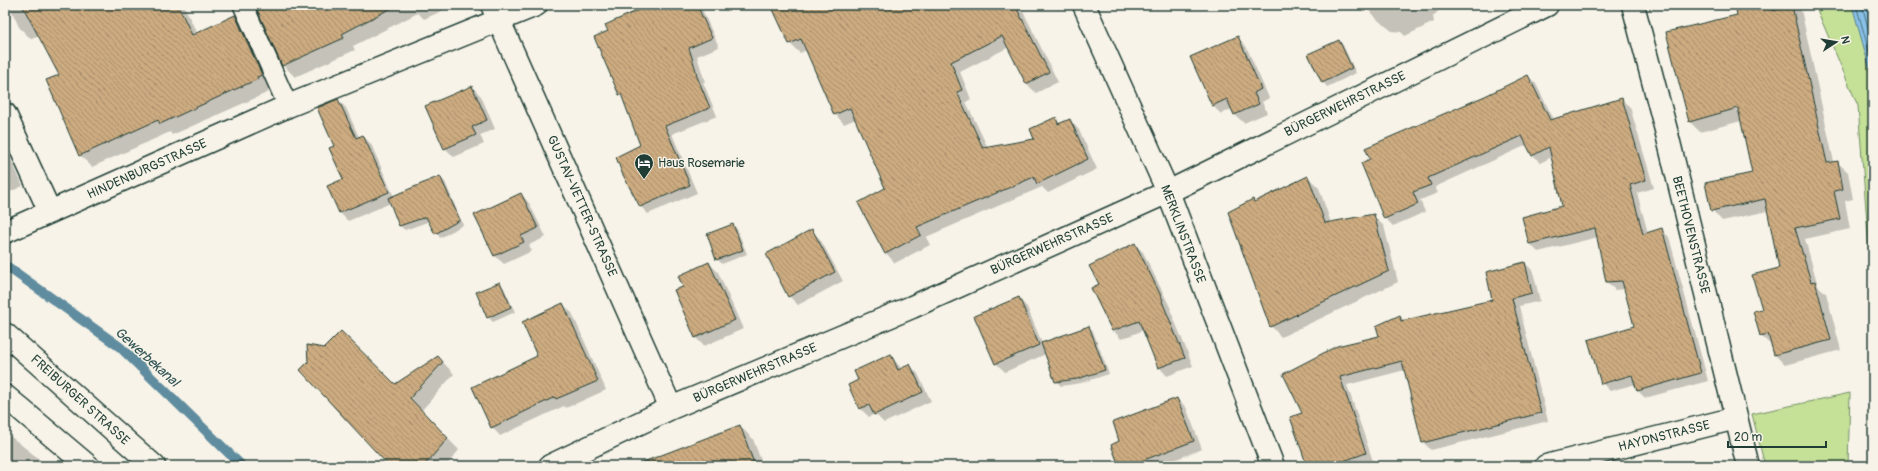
<svg xmlns="http://www.w3.org/2000/svg" width="1878" height="471" viewBox="0 0 1878 471" font-family="Pangolin,sans-serif">
<style>
.park{fill:#c5e097;stroke:#728e66}
.water{fill:#89c0e7;stroke:#5f8c9f}
.shadow{fill:#0003}
.lines{fill:none;stroke-linecap:round;stroke-linejoin:round}
.shore{stroke:#49717c;stroke-width:1}
.stream{stroke:#5f8c9f;stroke-width:10}
.building{fill:url(#building-back-hatch);stroke:#1f3d34}
.service-casing{stroke:#1f3d34;stroke-width:22}
.minor-casing{stroke:#1f3d34;stroke-width:25}
.tertiary-casing{stroke:#1f3d34;stroke-width:25}
.service{stroke:#f7f3e8;stroke-width:19}
.minor{stroke:#f7f3e8;stroke-width:22}
.tertiary{stroke:#f7f3e8;stroke-width:22}
.labels{text-anchor:middle;dominant-baseline:central;stroke-width:3;stroke-linejoin:round;paint-order:stroke}
.street-label{font-size:13px;fill:#1f3d34;stroke:#f7f3e8}
.poi-label{font-size:13px;fill:#1f3d34;stroke:#f7f3e8;text-anchor:start}
.water-label{font-size:14px;font-style:italic;fill:#345758;stroke:#f7f3e8}
</style>
<defs>
<pattern id="building-back-hatch" width="6" height="6" patternUnits="userSpaceOnUse"><rect width="6" height="6" fill="#ccab80"/><path d="M-1 5l2 2M0 0l6 6M5-1l2 2" fill="none" stroke="#a58c6a"/></pattern>
</defs>
<rect width="100%" height="100%" fill="#f7f3e8"/>
<filter id="ink" filterUnits="userSpaceOnUse"><feTurbulence type="fractalNoise" baseFrequency=".025" numOctaves="2"/><feDisplacementMap in="SourceGraphic" scale="8" xChannelSelector="R" yChannelSelector="G"/><feConvolveMatrix kernelMatrix="1 2 1 2 8 2 1 2 1" color-interpolation-filters="sRGB"/></filter>
<g filter="url(#ink)">
<path class="park" d="M1815,5H1852L1873,80V466H1870L1873,300L1858,106Z
M1850,393L1848,466H1765L1752,414Z"/>
<path class="water" d="M1852,5H1873V80Z"/>
<path class="shadow" d="M9,5H184L197,34L235,16L247,28L273,87L268,90L269,92L172,135L170,132L92,167L80,155L60,75L39,35L31,39L19,27Z
M256,5H455L424,19L418,13L353,46L355,50L295,77L283,65Z
M652,5H700L719,47L697,56L705,82H703L717,116L672,134L697,193L648,214L640,206L642,146L623,98L620,94L609,32Z
M772,5H1020L1058,82L1036,93L1026,83L1009,47L960,72L971,99L966,102L988,148L1036,140L1055,119L1061,124L1070,120L1079,130L1097,169L1048,193L1042,187L926,237L930,245L895,263L886,253V189L856,119L844,124L835,114L807,50L800,53L790,44Z
M1371,5H1443V7L1433,16L1434,22L1405,36L1401,32L1392,31L1379,21L1370,12Z
M1748,5H1800L1834,162H1837L1848,172L1853,199L1845,201L1850,229L1805,239L1818,286L1826,293L1841,350L1785,365L1775,355L1772,346L1761,336L1763,310L1780,268L1768,211L1722,221L1712,210L1753,174L1741,121L1700,132L1689,121L1738,15L1749,8Z
M1237,37L1246,46L1269,98L1262,102L1267,113L1244,123L1235,115L1232,109L1221,114L1212,105Z
M1339,41L1343,45L1356,73L1327,87L1323,82Z
M1528,76L1536,84L1554,120L1622,100L1630,107L1654,188L1637,193L1648,233L1661,229L1669,237L1708,381L1645,398L1637,390L1636,384L1610,391L1602,383L1636,327L1625,289L1615,290L1607,282L1598,237L1538,252L1530,244L1563,207L1552,157L1540,163L1533,155L1527,145L1435,187L1438,193L1420,200L1425,212L1393,226L1385,218L1485,97Z
M472,87L481,96L495,129L480,135L484,144L454,157L445,148Z
M338,100L346,108L359,137L363,136L371,144L394,197L440,177L445,182L463,225L440,238L430,221L405,230L400,226L391,203L348,221L340,213L329,186L345,180L335,147Z
M5,146L23,186L5,194Z
M1308,177L1319,188L1331,223L1373,216L1384,226L1398,282L1281,337L1271,326L1252,200L1255,203Z
M521,194L529,203L546,237L529,245L532,251L504,264L495,256L476,215Z
M732,225L737,229L747,254L722,264L717,259Z
M812,231L820,239L843,281L798,305L789,296Z
M1134,244L1143,252L1171,309H1170L1193,366L1167,376L1159,367L1144,330L1121,339L1113,330L1100,284Z
M709,263L718,272L743,329L704,346L695,337L684,287Z
M1525,263L1533,271L1540,301L1519,306L1548,421L1431,450L1423,442L1405,370L1347,385L1373,461L1360,466H1308L1303,413L1400,316L1405,321L1493,301Z
M500,283L504,288L515,312L493,322L488,317Z
M1018,298L1027,307L1042,343L1089,327L1093,331L1109,374L1081,383L1061,386L1056,381L1046,354L1005,372L996,363Z
M563,304L572,313L606,390L566,408L564,406L500,436L492,427L539,357Z
M890,355L902,369L910,365L918,374L931,401L884,423L875,414L869,417L860,408Z
M438,357L454,374L421,411L459,450L446,466H390L394,385Z
M1177,399L1186,407L1202,449L1159,466H1120L1121,442Z
M740,426L753,439L763,466H675Z
M5,432L48,466H5Z"/>
<g class="lines">
<path class="shore" d="M1856,5L1873,65
M1862,5L1873,46"/>
<path class="stream" d="M5,265L120,347L242,466"/>
</g>
<path class="building" d="M22,5H178L192,35L235,15L262,75L257,77L258,79L160,124L158,120L79,156L46,80L59,75Z
M255,5H397L342,34L344,38L282,66Z
M650,5H697L712,38L689,48L697,74H696L710,108L665,126L690,185L640,207L622,173L616,157L640,145L621,94L619,95L594,37L608,31L605,25Z
M771,5H1015L1049,72L1026,84L1002,36L951,62L962,90L957,92L983,148L1034,139L1030,129L1056,117L1058,124L1070,119L1088,159L1037,184L1034,177L917,227L921,235L885,254L858,203L885,188L850,108L834,115L801,39L789,44Z
M1759,5H1771L1772,11L1792,6L1827,163L1838,161L1843,189L1834,191L1840,219L1795,228L1811,282L1815,281L1831,340L1774,355L1768,334L1760,336L1753,311L1762,309L1752,275L1779,268L1765,199L1711,211L1705,183L1752,173L1738,108L1689,122L1666,32L1737,15L1736,10Z
M1238,36L1261,89L1254,93L1259,104L1234,115L1227,99L1212,106L1190,57Z
M1339,40L1352,68L1322,83L1308,54Z
M1528,75L1550,120L1622,98L1646,180L1630,185L1643,234L1662,228L1701,373L1637,391L1632,375L1601,384L1588,340L1634,326L1622,281L1606,282L1595,228L1529,244L1522,217L1562,206L1549,147L1532,156L1522,136L1428,178L1431,185L1413,192L1418,204L1384,219L1361,163L1370,159L1365,148L1485,96Z
M472,86L487,120L472,127L476,135L444,149L425,106Z
M338,99L356,138L363,135L389,192L339,213L327,186L343,179L329,148L334,146L317,108Z
M440,176L460,220L435,234L426,217L399,226L388,198Z
M1308,176L1325,223L1374,214L1389,271L1270,327L1228,212L1253,199L1254,202Z
M521,193L538,228L521,236L524,242L494,256L474,215Z
M733,224L743,250L716,260L707,234Z
M812,229L835,272L788,297L766,254Z
M1135,243L1163,300L1162,301L1185,358L1158,368L1139,321L1112,331L1091,288L1099,284L1089,266Z
M709,262L735,320L695,338L674,290L683,287L678,276Z
M1525,262L1532,293L1512,298L1541,413L1422,443L1402,361L1340,377L1366,453L1330,466H1307L1290,417L1302,413L1283,374L1337,346L1379,336L1376,326L1400,315L1401,321L1492,300L1486,272Z
M500,282L511,307L487,318L476,292Z
M1019,297L1039,345L995,364L974,316Z
M563,303L598,381L556,399L555,397L491,428L472,387L537,356L522,322Z
M1089,326L1105,370L1077,379L1055,382L1041,343Z
M341,331L395,384L438,356L443,362L410,398L448,438L424,466H389L300,370L308,362L307,345L324,348Z
M891,354L898,370L910,364L923,392L874,415L869,405L859,409L848,385L858,380L854,371Z
M1177,398L1194,441L1128,466H1119L1111,445L1119,441L1113,422Z
M740,425L755,466H639L638,464Z"/>
<g class="lines">
<defs>
<path id="service" d="M243,5L288,106"/>
<path id="minor" d="M492,5L671,408
M1084,5L1168,192L1273,466
M1633,5L1666,130L1748,466
M5,114L50,212
M5,232L288,106L536,5
M5,396L88,466
M550,466L671,408L912,307L1168,192L1547,5
M1546,466L1736,418"/>
<path id="tertiary" d="M5,334L154,466"/>
</defs>
<use href="#service" class="service-casing"/>
<use href="#minor" class="minor-casing"/>
<use href="#tertiary" class="tertiary-casing"/>
<use href="#service" class="service"/>
<use href="#minor" class="minor"/>
<use href="#tertiary" class="tertiary"/>
</g>
</g>
<defs>
<symbol id="hotel-pin" viewBox="-11 -11 22 30"><path d="M0 17L-7.5 6A9.5 9.5 0 1 1 7.5 6Z" fill="#1f3d34" stroke="#f7f3e8"/><path d="M-6-4.5h1.5V1H6V5H4.5V3h-9V5H-6ZM-4 0a1.8 1.8 0 1 1 3.6 0ZM.5 0V-2.5h3Q6-2.5 6 0Z" fill="#fff"/></symbol>
</defs>
<g fill-rule="evenodd">
<use href="#hotel-pin" x="633" y="152" width="22" height="30"/>
</g>
<g class="labels">
<g class="street-label">
<text transform="translate(1345 104) rotate(-26)">BÜRGERWEHRSTRASSE</text>
<text transform="translate(147 169) rotate(-24)">HINDENBURGSTRASSE</text>
<text transform="translate(582 206) rotate(66)">GUSTAV-VETTER-STRASSE</text>
<text transform="translate(1183 234) rotate(69)">MERKLINSTRASSE</text>
<text transform="translate(1691 235) rotate(76)">BEETHOVENSTRASSE</text>
<text transform="translate(1052 244) rotate(-24)">BÜRGERWEHRSTRASSE</text>
<text transform="translate(755 373) rotate(-23)">BÜRGERWEHRSTRASSE</text>
<text transform="translate(80 400) rotate(42)">FREIBURGER STRASSE</text>
<text transform="translate(1664 436) rotate(-14)">HAYDNSTRASSE</text>
</g>
<g class="poi-label">
<text x="658" y="163">Haus Rosemarie</text>
</g>
<g class="water-label">
<text transform="translate(147 357) rotate(42)">Gewerbekanal</text>
</g>
</g>
<rect width="1878" height="471" fill="none" stroke="#f7f3e8" stroke-width="20"/>
<rect x="10" y="10" width="1858" height="451" fill="none" stroke="#1f3d34" stroke-width="1.5" filter="url(#ink)"/>
<g transform="translate(1836 42) rotate(78)" stroke="#f7f3e8" stroke-width="3" paint-order="stroke">
<path d="M0-3L7 15L0 10L-7 15Z" fill="#1f3d34"/>
<text y="-6" font-size="11" font-weight="bold" text-anchor="middle" fill="#1f3d34">N</text>
</g>
<path d="M1728 441v6h98v-6" fill="none" stroke="#1f3d34" stroke-width="2"/>
<text x="1734" y="441" font-size="12" fill="#1f3d34" stroke="#f7f3e8" stroke-width="3" paint-order="stroke">20 m</text>
</svg>
